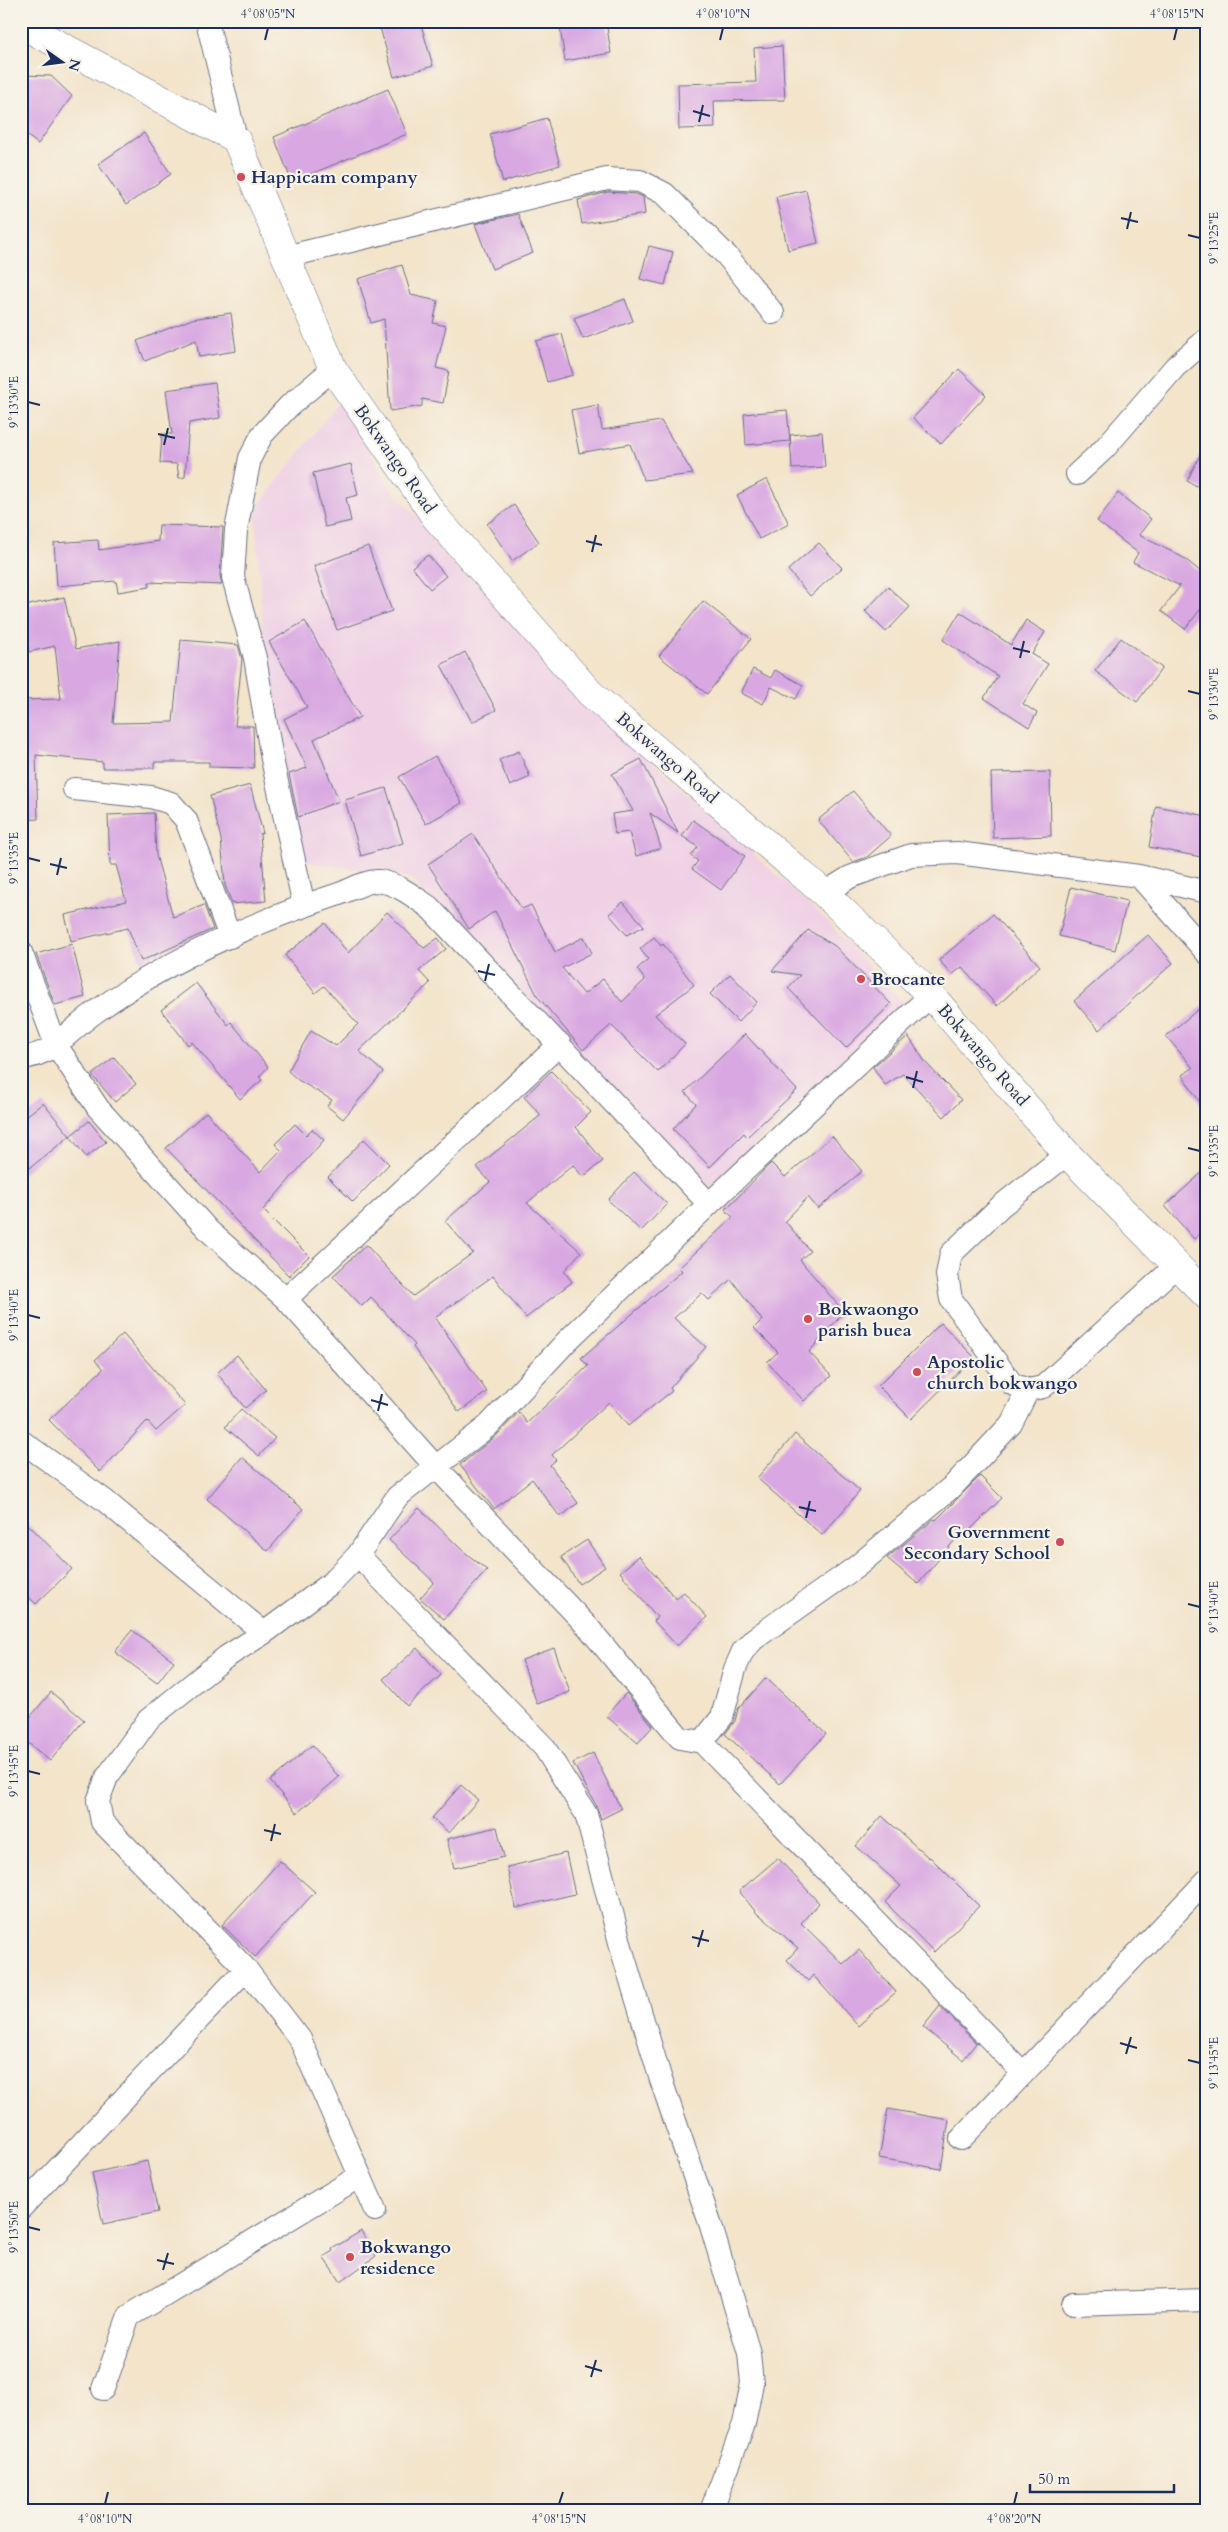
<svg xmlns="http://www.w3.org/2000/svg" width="1228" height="2532" viewBox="0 0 1228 2532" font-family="Cardo,serif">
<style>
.built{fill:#f0d0e5}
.building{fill:#d9a8e2}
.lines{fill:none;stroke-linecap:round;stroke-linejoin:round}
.minor-casing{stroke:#676e84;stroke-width:24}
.tertiary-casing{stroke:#676e84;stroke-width:29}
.minor{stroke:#fff;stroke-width:22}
.tertiary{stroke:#fff;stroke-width:28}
.ticks{fill:none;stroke:#1b2f5e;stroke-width:2}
.poi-dot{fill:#d1495b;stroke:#f7f3e8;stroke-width:2}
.labels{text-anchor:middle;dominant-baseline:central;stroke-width:4.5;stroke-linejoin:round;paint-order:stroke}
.poi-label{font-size:18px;font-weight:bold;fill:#1b2f5e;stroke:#f7f3e8;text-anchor:start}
.street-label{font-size:18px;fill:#1b2f5e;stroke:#f7f3e8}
.neatline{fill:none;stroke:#1b2f5e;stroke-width:2}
.ticks-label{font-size:12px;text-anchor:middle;fill:#1b2f5e}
</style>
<rect width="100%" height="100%" fill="#f7f3e8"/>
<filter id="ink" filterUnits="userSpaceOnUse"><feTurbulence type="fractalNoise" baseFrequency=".02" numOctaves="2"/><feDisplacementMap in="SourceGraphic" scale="10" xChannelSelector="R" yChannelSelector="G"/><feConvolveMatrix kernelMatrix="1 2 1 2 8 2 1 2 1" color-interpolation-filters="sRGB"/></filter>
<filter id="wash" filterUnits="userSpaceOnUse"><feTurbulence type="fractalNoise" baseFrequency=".0096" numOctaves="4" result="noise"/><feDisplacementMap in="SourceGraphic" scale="20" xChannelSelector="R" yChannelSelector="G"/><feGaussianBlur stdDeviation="1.12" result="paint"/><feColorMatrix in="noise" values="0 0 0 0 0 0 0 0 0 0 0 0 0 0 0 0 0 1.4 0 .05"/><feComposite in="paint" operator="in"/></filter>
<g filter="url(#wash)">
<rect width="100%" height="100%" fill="#f3e4ca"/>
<path class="built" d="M340,400L389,486L592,707L822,916L905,1005L705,1190L494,962L410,878L307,862L279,784L264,651L255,510Z"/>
<g id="blocks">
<path class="building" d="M387,21H420L433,66L394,77L379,24Z
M559,21H606L611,53L565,61Z
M782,46L785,100L714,101L715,128L679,129L678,84L756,82L754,48Z
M21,75L51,76L72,96L38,144L21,131Z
M388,89L407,134L292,182L274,137Z
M547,118L560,165L503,182L490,134Z
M144,133L171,174L126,205L98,164Z
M806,190L818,243L788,250L776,197Z
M608,192L636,194L643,197L645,214L582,224L578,200Z
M518,214L533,253L492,269L475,224Z
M649,246L673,252L665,285L640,279Z
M402,265L411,295L438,301L433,323L446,326L436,368L449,371L443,403L422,399V406L390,411L384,319L371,323L358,279Z
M625,299L633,321L583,339L574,318Z
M231,313L236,351L199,357L196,340L145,361L137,341L192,319Z
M562,334L573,375L547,382L536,341Z
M959,369L986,395L941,444L913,418Z
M215,383L220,418L189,423L185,477L179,478L177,464L160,463L162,434H172L166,390Z
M598,405L602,430L661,421L693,474L644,480L630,444L579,453L571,410Z
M787,410L790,441L746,445L744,414Z
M822,432L825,467L792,469L790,435Z
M1207,441V491L1187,481Z
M351,464L358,495L346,498L351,521L325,527L313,473Z
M767,479L789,524L759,539L737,495Z
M1118,493L1151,519L1139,535L1184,558L1207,577V601L1185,629L1161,611L1180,586L1133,562L1138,553L1097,521Z
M514,505L539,542L512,561L487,524Z
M159,525L223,527L220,576L222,585L149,582V587L118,592L116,581L57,586L54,543L98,540L99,550L158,541Z
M819,543L842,568L810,596L788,570Z
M368,546L392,611L337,630L314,566Z
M428,555L446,576L430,589L412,567Z
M888,587L910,607L886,632L865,611Z
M64,597L76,649L120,641L113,723L173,722L181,640L238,645L242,659L235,726H253L254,768L209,767V762H154V768H103V762L36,755L38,819L21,820V700L61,699L55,646L29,652L21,619V607Z
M703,601L751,639L707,694L659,656Z
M960,612L1011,645L1026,620L1045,632L1032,654L1048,664L1023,704L1037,713L1029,727L984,698L998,676L943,640Z
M305,621L360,717L314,739L339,801L298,817L289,774L307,768L284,719L307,707L269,642Z
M1121,638L1162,668L1137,702L1095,671Z
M465,652L496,710L472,722L441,665Z
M753,669L771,678L775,670L803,685L796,699L771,687L763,704L741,693Z
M519,751L530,777L510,786L499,760Z
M435,756L462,803L426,824L399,777Z
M641,759L678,833L650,813L661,848L636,856L629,832L615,834L612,814L633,811L612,774Z
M1050,772L1051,836L993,838L991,773Z
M250,785L263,833L260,834L266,901L232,904L225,885L221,839L210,796Z
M386,788L403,843L361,856L345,800Z
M853,791L891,836L867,857L853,862L818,820Z
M1156,806L1207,816L1201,857L1149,847Z
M154,813L156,855L173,917L204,905L213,929L141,961L128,928L71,941L65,915L126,901L116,865H110L108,815Z
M693,820L745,856L721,890L692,869L698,861L691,856L698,847L682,836Z
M473,834L522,909L531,905L555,952L584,937L592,953L562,968L584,994L603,979L622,1002L645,980L637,969L648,959L640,949L654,937L661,946L663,944L694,985L655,1015L685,1044L658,1072L611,1025L583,1050L538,997L495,911L469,929L428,864Z
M1071,887L1127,901L1115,950L1059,936Z
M623,902L644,926L627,935L609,914Z
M387,912L424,948L438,938L446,949L419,971L430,983L359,1051L383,1072L343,1119L327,1106L332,1100L298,1080L288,1071L311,1031L336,1046L358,1024L324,986L315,993L285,955L325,923L348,953Z
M993,914L1040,966L997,1006L962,967L952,975L939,960Z
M808,930L835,946L891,1004L846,1048L788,988L800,975L772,971Z
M1148,935L1173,963L1099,1030L1074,1001Z
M72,944L85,997L55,1005L36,954Z
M730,974L757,1002L738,1022L710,994Z
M196,983L228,1025L231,1022L268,1067L259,1077L262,1080L240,1099L192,1042L188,1045L161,1010Z
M1207,1002V1113L1182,1075L1193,1068L1166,1036Z
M745,1034L797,1090L747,1137L744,1133L710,1167L673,1129L696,1104L685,1092Z
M908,1036L926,1063L961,1100L944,1117L903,1074L885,1085L873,1067Z
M114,1057L136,1084L115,1102L92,1075Z
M551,1071L591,1112L576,1127L603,1161L583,1177L573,1165L527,1203L581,1252L564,1271L572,1282L526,1318L493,1276L435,1317L487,1392L459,1412L413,1347L415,1345L371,1297L362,1306L333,1276L366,1245L413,1296L473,1253L445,1221L490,1182L477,1167L541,1115L524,1097Z
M43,1103L70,1136L21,1175V1120Z
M206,1112L260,1172L281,1150L275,1144L295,1124L306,1135L312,1129L324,1140L263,1210L309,1256L289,1276L166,1148Z
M89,1121L106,1142L86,1157L70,1136Z
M832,1136L862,1171L818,1209L808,1197L785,1221L810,1251L800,1260L844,1312L809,1352L831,1376L804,1401L767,1362L778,1352L754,1328L762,1320L731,1279L709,1300L702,1293L674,1318L706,1347L670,1388L672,1391L628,1426L609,1402L552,1455L556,1460L550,1465L578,1503L560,1517L532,1479L494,1509L460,1465L496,1436L519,1412L527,1423L588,1366L581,1358L682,1271L679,1268L733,1217L725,1210L771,1163L785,1177Z
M364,1139L389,1164L353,1202L328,1177Z
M1207,1168V1228L1194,1239L1165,1206Z
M634,1172L667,1204L641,1231L608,1200Z
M941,1323L974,1357L911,1419L878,1386Z
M123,1334L185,1405L156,1431L147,1421L100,1472L49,1420L103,1369L95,1360Z
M237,1355L266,1390L245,1408L217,1373Z
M241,1409L275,1438L259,1456L225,1427Z
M795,1434L860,1491L822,1535L757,1478Z
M242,1457L303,1509L268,1551L207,1499Z
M980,1476L1002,1498L964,1536L961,1533L918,1584L887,1558L934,1519L936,1520Z
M419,1508L462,1550L487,1570L444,1619L420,1598L434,1582L389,1540Z
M21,1517L72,1569L36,1604L21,1589Z
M587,1540L605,1567L579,1584L561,1557Z
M639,1556L676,1599L684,1592L707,1617L677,1646L654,1621L657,1617L620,1572Z
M132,1630L174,1661L157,1683L115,1652Z
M417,1648L441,1675L407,1706L383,1679Z
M554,1648L570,1692L537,1704L522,1660Z
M766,1678L826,1734L780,1784L725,1734L735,1721L738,1709Z
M51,1692L84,1720L50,1761L21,1737V1728Z
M626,1693L653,1726L638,1743L606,1716Z
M312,1745L339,1777L297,1813L270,1781Z
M593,1753L621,1809L601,1819L597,1807L573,1763Z
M461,1785L478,1800L449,1833L432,1818Z
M882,1816L929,1858L930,1857L979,1906L934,1952L885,1902L901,1886L856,1846Z
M497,1827L504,1857L454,1868L447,1839Z
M566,1853L575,1894L516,1908L507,1867Z
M778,1858L819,1903L801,1923L843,1964L859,1950L896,1992L858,2026L813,1975L808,1981L787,1960L798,1948L760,1915L759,1916L739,1891Z
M280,1861L315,1892L255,1957L222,1925Z
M940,2006L976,2043L963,2060L923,2027Z
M888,2109L949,2120L941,2169L879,2158Z
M147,2161L158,2212L103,2224L92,2173Z
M361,2231L376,2256L340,2282L323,2257L333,2251L332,2249Z"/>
</g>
</g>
<g filter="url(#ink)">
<use href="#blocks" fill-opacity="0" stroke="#676e84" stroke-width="1"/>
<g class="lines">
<defs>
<path id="minor" d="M207,21L236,139
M285,257L607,179L640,181L665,194L727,256L773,313
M1077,474L1104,449L1175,367L1207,339
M74,789L151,797L171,803L186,820L230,937
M1139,876L1207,953
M824,893L850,877L911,855L957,853L1139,876L1207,892
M304,906L272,759L255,658L233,577L236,530L250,458L262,435L289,406L333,369
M21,952L56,1045L98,1108L209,1231L286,1299L435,1466L588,1627L680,1738L702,1742L1023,2073
M21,1058C52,1056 70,1030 94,1013C167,960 254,922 339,894C350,890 368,880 379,881C399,884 414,897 429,907L709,1204
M1067,1154L1001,1206L951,1254L947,1275L951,1299L1012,1384L1028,1390L1043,1387L1176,1266
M286,1299L560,1044
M21,1441L104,1500L264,1633
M358,1555L544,1747L586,1814L623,1954L661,2080L711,2226L749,2353L752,2383L744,2424L711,2511
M702,1742L722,1717L735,1669L743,1651L754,1639L856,1567L954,1485L1011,1424L1028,1390
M961,2139L1207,1880
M21,2208L246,1969
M375,2210L300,2039L246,1969L102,1822L98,1801L107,1777L148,1720L226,1657L264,1633L330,1584L358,1555L397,1497L488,1426L566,1342L709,1204L931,995
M1073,2304L1207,2300
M103,2389L129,2316L360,2176"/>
<path id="tertiary" d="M24,21L37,33L236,139L333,369L436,518L590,693L824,893L931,995L1067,1154L1207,1296"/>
</defs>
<use href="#minor" class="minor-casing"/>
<use href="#tertiary" class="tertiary-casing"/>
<use href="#minor" class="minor"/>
<use href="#tertiary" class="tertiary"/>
</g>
</g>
<path class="ticks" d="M265,40L268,28M720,40L723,28M1174,40L1177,28M693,111L710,116M699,122L703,105M1121,218L1138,222M1127,229L1131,212M1188,235L1200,238M28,402L40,405M158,434L175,438M164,445L168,428M586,541L602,545M592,552L596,535M1013,648L1030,652M1020,658L1024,641M1188,691L1200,694M28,858L40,861M50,864L67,868M57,875L61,858M478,971L495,975M485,981L489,964M906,1077L923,1082M913,1088L917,1071M1188,1148L1200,1151M28,1315L40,1318M371,1400L388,1405M378,1411L382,1394M799,1507L816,1511M806,1518L810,1501M1188,1604L1200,1607M28,1771L40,1774M264,1830L281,1834M271,1841L275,1824M692,1937L709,1941M698,1947L703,1930M1120,2043L1137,2048M1126,2054L1131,2037M1188,2060L1200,2063M28,2227L40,2230M157,2260L174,2264M163,2270L168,2253M585,2366L602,2371M591,2377L596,2360M105,2504L108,2492M559,2504L563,2492M1014,2504L1017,2492"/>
<g class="poi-dot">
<circle cx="241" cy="177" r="5"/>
<circle cx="861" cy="979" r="5"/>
<circle cx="808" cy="1319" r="5"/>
<circle cx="917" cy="1372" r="5"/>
<circle cx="1060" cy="1542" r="5"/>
<circle cx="350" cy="2257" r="5"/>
</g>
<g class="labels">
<g class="poi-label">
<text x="251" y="177">Happicam company</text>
<text x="871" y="979">Brocante</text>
<text x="818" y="1309">Bokwaongo<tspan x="818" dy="21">parish buea</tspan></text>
<text x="927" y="1362">Apostolic<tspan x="927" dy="21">church bokwango</tspan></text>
<text x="1050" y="1532" text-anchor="end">Government<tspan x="1050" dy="21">Secondary School</tspan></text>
<text x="360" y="2247">Bokwango<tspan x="360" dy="21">residence</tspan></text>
</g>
<g class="street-label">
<text transform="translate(395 459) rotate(55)">Bokwango Road</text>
<text transform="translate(667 758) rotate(41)">Bokwango Road</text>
<text transform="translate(983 1055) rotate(49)">Bokwango Road</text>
</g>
</g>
<rect width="1228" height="2532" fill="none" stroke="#f7f3e8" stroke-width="55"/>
<g transform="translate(62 62) rotate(104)" stroke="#f7f3e8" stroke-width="4" paint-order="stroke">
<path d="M0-4L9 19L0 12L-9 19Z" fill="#1b2f5e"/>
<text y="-8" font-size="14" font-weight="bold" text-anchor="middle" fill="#1b2f5e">N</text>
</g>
<path d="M1030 2484v8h144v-8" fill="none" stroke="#1b2f5e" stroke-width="2.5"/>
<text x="1038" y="2484" font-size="15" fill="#1b2f5e" stroke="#f7f3e8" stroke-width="4" paint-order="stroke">50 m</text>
<rect x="28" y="28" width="1172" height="2476" class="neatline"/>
<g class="ticks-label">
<text x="268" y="18">4°08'05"N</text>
<text x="723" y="18">4°08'10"N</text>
<text x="1177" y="18">4°08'15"N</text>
<text transform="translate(1214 238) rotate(-90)" y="4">9°13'25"E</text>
<text transform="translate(14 402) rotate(-90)" y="4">9°13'30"E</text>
<text transform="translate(1214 694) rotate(-90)" y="4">9°13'30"E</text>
<text transform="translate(14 858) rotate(-90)" y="4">9°13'35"E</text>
<text transform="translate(1214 1151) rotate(-90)" y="4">9°13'35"E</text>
<text transform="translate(14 1315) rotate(-90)" y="4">9°13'40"E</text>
<text transform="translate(1214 1607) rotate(-90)" y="4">9°13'40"E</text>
<text transform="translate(14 1771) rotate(-90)" y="4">9°13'45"E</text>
<text transform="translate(1214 2063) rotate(-90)" y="4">9°13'45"E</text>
<text transform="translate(14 2227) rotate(-90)" y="4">9°13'50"E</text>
<text x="105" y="2523">4°08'10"N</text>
<text x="559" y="2523">4°08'15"N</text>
<text x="1014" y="2523">4°08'20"N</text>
</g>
</svg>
